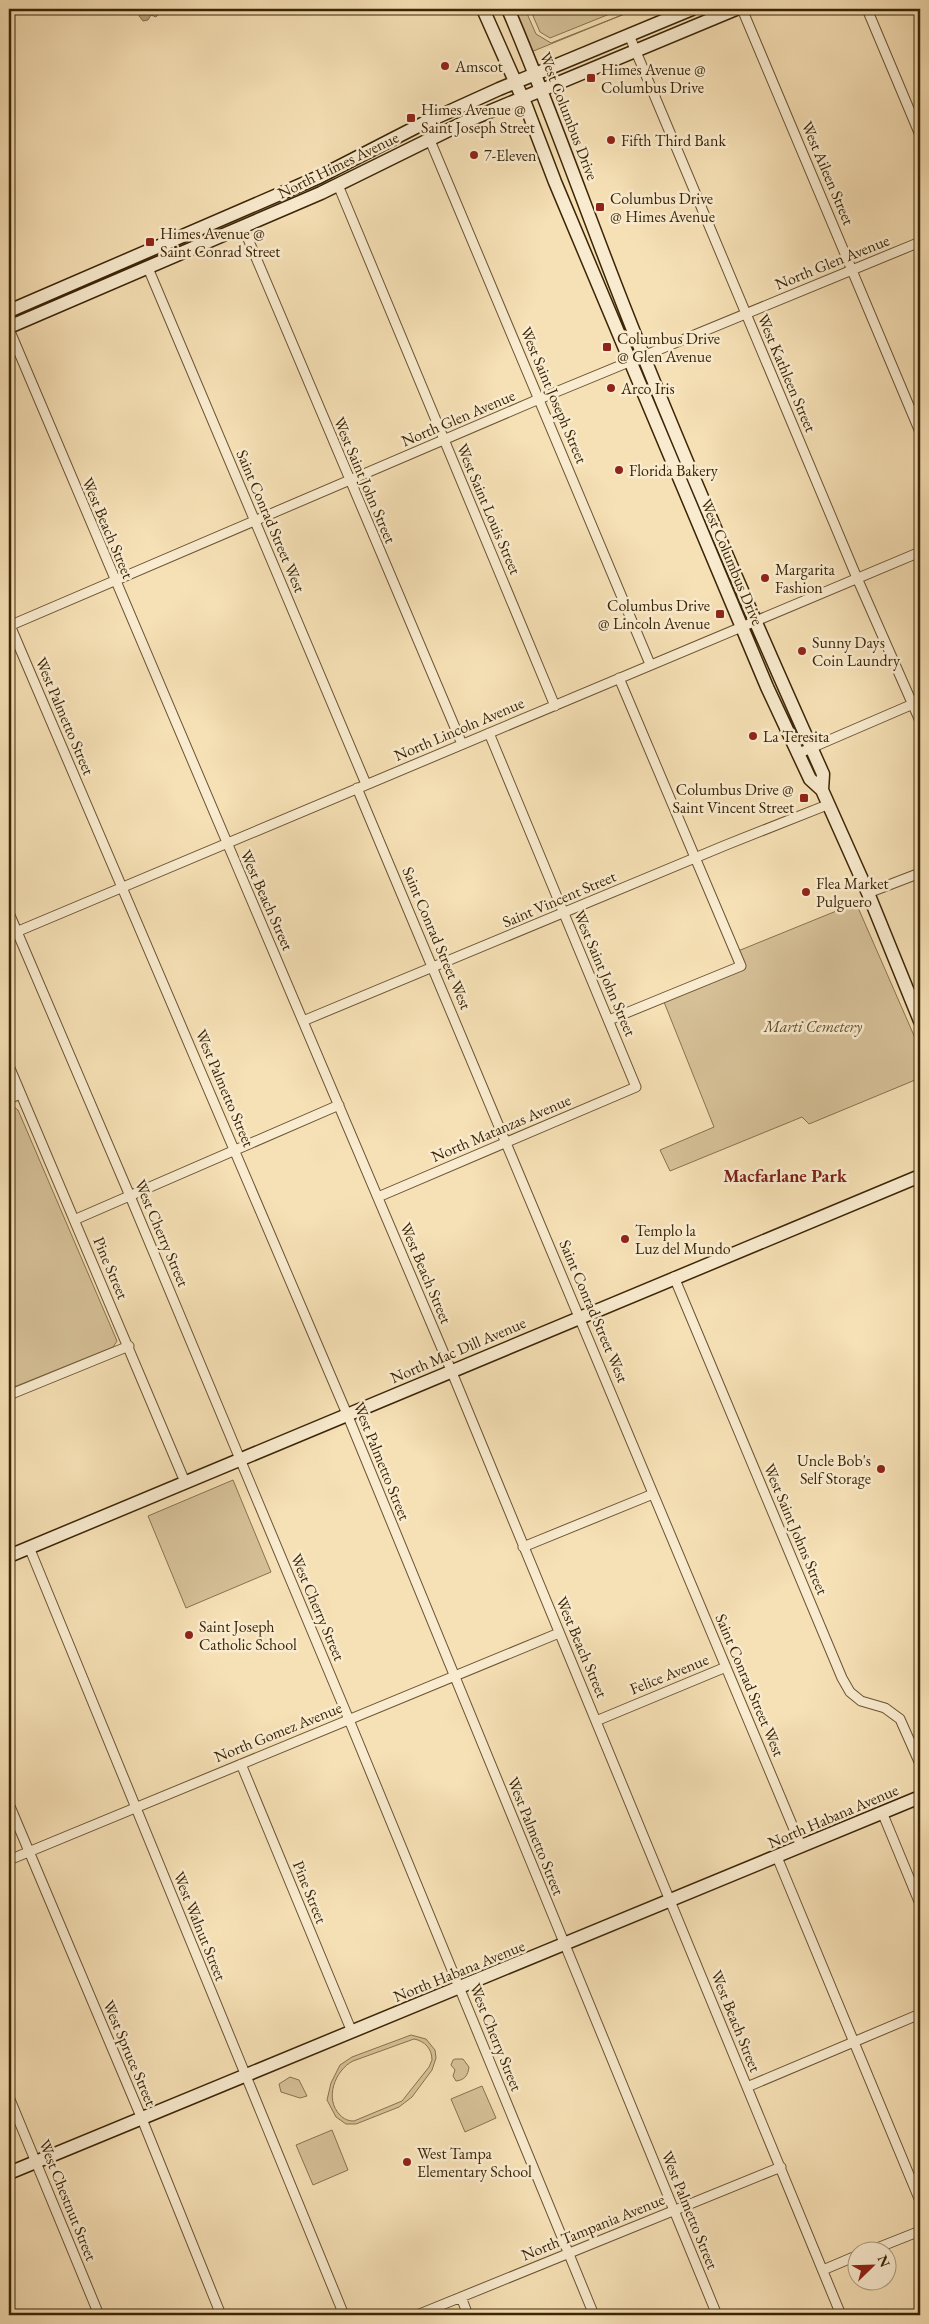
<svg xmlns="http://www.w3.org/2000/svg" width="929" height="2324" viewBox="0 0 929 2324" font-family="'EB Garamond',serif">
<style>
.green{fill:#d6c097;stroke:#88724e;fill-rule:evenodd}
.water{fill:#b6a07a;stroke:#856f4c}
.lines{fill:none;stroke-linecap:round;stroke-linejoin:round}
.street-casing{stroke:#6a5432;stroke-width:11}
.secondary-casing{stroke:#3b2506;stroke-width:15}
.street{stroke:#f9ebcf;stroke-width:9}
.secondary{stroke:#f9ebcf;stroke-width:12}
.poi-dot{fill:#8f2418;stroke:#f9ebcf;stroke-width:2}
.labels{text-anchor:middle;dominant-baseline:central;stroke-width:5;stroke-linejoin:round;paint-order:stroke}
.poi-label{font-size:16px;fill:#3b2506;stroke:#f9ebcf;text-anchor:start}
.street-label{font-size:16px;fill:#3b2506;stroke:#f9ebcf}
.park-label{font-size:16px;font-style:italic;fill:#624c2a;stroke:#f9ebcf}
.neighbourhood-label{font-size:18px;font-weight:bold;fill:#7a1f14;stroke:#f9ebcf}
</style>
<rect width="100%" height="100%" fill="#f6e0b5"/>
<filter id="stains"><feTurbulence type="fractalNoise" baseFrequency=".004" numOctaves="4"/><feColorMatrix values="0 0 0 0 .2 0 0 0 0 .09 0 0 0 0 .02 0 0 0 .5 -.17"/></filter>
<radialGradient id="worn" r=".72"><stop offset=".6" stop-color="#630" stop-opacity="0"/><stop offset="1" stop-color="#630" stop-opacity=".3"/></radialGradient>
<path class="green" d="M514,9H525L536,34L551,43L637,9L531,52Z
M530,9H622L550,38L540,32Z
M856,903L919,1047L920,1078L809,1124L802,1117L670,1171L660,1150L714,1127L664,1002L745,968L738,951Z
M14,1107L18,1110L117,1341L113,1347L9,1389V1108Z
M233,1480L271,1572L186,1608L148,1516Z
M411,2035L426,2039L435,2050L436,2058L432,2070L412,2097L399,2107L356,2124H346L336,2117L327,2100L331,2083L340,2065L352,2057ZM414,2039C425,2041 432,2049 432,2060L429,2067L402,2101L354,2121C348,2121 344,2119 340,2115C324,2099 335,2070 353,2061Z
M455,2059H463L469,2067C468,2075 465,2080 456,2081L453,2076L455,2070L451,2065L453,2060Z
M290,2077L299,2080L307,2096L300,2098L281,2092L279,2084Z
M482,2086L496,2118L465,2132L451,2099Z
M332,2130L348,2170L313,2185L296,2145Z"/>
<path class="water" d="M142,9H159L160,13L156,17L151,15L148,20L143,21L139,16Z"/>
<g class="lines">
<defs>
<path id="street" d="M742,9L920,432
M867,9L920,135
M629,35L857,578L920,721
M429,138L650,664
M338,185L555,706
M243,227L462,744
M148,268L366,784
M9,329L451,1370L841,2315
M9,623L347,1414L717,2315
M9,626L539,399L920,242
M797,754L920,701
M357,788L801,1846
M868,893L920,873
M9,913L130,1196L345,1710L594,2315
M9,935L920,552
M609,1020L741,966L619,678
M303,1021L726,845L827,805
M9,1066L185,1482
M9,1099L20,1094
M378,1197L636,1087L489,733
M74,1220L339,1105
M674,1277L842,1678L850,1692L861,1701L885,1708L900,1719L920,1764
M9,1395L129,1346
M29,1547L344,2315
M523,1547L653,1494
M596,1721L726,1667
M241,1764L352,2032
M9,1804L142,2119L221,2315
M882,1812L920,1904
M777,1857L920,2201
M9,1860L559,1633
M747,2087L920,2014
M9,2097L99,2315
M867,2252L920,2231
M823,2270L856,2256
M461,2297L468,2315
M417,2315L781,2167"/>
<path id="secondary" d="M483,9L526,106L555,182L767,687L810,779L822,790L868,893L920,1021
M508,9C550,107 585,208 624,307C686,465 754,620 823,774L822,790
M9,311L319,177L424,123L499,89L692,9
M9,327L321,193L467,121L736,9
M9,1556L920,1176
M9,2173L920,1797"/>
</defs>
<use href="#street" class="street-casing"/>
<use href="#secondary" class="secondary-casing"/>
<use href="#street" class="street"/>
<use href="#secondary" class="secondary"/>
</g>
<g class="poi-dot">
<circle cx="445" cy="66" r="5"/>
<rect x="586" y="73" width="10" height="10" rx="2.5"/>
<rect x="406" y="113" width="10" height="10" rx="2.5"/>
<circle cx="611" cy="140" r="5"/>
<circle cx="474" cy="155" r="5"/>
<rect x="595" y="202" width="10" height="10" rx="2.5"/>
<rect x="145" y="237" width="10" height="10" rx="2.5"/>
<rect x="602" y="342" width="10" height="10" rx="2.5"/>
<circle cx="611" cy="388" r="5"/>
<circle cx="619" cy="470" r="5"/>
<circle cx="765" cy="578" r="5"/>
<rect x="715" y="609" width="10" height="10" rx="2.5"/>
<circle cx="802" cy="651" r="5"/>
<circle cx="753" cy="736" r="5"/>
<rect x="799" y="793" width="10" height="10" rx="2.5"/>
<circle cx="806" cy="892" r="5"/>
<circle cx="625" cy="1239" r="5"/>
<circle cx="881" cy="1469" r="5"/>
<circle cx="189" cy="1635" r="5"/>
<circle cx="407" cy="2162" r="5"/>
</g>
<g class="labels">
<g class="poi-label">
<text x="455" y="66">Amscot</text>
<text x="601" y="69">Himes Avenue @<tspan x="601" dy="18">Columbus Drive</tspan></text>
<text x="421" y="109">Himes Avenue @<tspan x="421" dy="18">Saint Joseph Street</tspan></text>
<text x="621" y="140">Fifth Third Bank</text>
<text x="484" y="155">7-Eleven</text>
<text x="610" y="198">Columbus Drive<tspan x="610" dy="18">@ Himes Avenue</tspan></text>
<text x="160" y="233">Himes Avenue @<tspan x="160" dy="18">Saint Conrad Street</tspan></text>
<text x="617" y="338">Columbus Drive<tspan x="617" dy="18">@ Glen Avenue</tspan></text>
<text x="621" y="388">Arco Iris</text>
<text x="629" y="470">Florida Bakery</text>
<text x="775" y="569">Margarita<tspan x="775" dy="18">Fashion</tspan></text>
<text x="710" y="605" text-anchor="end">Columbus Drive<tspan x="710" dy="18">@ Lincoln Avenue</tspan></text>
<text x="812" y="642">Sunny Days<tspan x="812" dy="18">Coin Laundry</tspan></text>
<text x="763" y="736">La Teresita</text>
<text x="794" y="789" text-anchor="end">Columbus Drive @<tspan x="794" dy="18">Saint Vincent Street</tspan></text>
<text x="816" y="883">Flea Market<tspan x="816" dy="18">Pulguero</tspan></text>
<text x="635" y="1230">Templo la<tspan x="635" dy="18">Luz del Mundo</tspan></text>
<text x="871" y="1460" text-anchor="end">Uncle Bob's<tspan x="871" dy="18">Self Storage</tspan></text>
<text x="199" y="1626">Saint Joseph<tspan x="199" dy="18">Catholic School</tspan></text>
<text x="417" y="2153">West Tampa<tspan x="417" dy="18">Elementary School</tspan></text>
</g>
<g class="street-label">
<text transform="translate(569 116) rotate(69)">West Columbus Drive</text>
<text transform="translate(338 165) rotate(-26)">North Himes Avenue</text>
<text transform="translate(828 173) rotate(67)">West Aileen Street</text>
<text transform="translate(832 262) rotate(-22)">North Glen Avenue</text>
<text transform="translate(787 373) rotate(67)">West Kathleen Street</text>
<text transform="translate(554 395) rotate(67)">West Saint Joseph Street</text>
<text transform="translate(458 418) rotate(-23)">North Glen Avenue</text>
<text transform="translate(365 480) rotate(67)">West Saint John Street</text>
<text transform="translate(489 509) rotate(67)">West Saint Louis Street</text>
<text transform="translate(271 521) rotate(67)">Saint Conrad Street West</text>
<text transform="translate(108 528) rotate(67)">West Beach Street</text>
<text transform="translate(732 562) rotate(67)">West Columbus Drive</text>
<text transform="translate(65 716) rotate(67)">West Palmetto Street</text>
<text transform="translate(459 729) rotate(-23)">North Lincoln Avenue</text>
<text transform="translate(559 899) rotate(-23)">Saint Vincent Street</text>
<text transform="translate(267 900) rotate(66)">West Beach Street</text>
<text transform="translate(437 938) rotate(67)">Saint Conrad Street West</text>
<text transform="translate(605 973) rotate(67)">West Saint John Street</text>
<text transform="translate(225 1088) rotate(67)">West Palmetto Street</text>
<text transform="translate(501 1128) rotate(-23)">North Matanzas Avenue</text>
<text transform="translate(162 1233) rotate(67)">West Cherry Street</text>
<text transform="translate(111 1268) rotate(67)">Pine Street</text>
<text transform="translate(426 1273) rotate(67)">West Beach Street</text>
<text transform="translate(594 1311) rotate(67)">Saint Conrad Street West</text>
<text transform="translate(458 1350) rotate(-23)">North Mac Dill Avenue</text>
<text transform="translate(382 1461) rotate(68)">West Palmetto Street</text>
<text transform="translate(796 1529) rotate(67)">West Saint Johns Street</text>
<text transform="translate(318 1607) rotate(67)">West Cherry Street</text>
<text transform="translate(582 1647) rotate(67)">West Beach Street</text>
<text transform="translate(669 1674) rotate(-22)">Felice Avenue</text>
<text transform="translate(750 1685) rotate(67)">Saint Conrad Street West</text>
<text transform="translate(278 1732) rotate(-22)">North Gomez Avenue</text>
<text transform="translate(833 1816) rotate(-23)">North Habana Avenue</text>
<text transform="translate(536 1836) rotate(68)">West Palmetto Street</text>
<text transform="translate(310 1892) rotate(68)">Pine Street</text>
<text transform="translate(200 1926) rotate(68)">West Walnut Street</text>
<text transform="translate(459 1971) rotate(-22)">North Habana Avenue</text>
<text transform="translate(736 2021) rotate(68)">West Beach Street</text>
<text transform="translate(496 2037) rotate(68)">West Cherry Street</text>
<text transform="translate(130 2053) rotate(67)">West Spruce Street</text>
<text transform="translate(68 2200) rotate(68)">West Chestnut Street</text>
<text transform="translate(690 2210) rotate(68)">West Palmetto Street</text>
<text transform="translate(593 2227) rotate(-22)">North Tampania Avenue</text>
</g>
<g class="park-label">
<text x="813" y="1026">Marti Cemetery</text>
</g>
<g class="neighbourhood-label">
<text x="785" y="1175">Macfarlane Park</text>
</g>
</g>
<rect width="929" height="2324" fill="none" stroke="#f6e0b5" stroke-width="30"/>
<rect x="10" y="10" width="909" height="2304" fill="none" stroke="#3b2506" stroke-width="2.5"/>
<rect x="15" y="15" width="899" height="2294" fill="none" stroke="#3b2506"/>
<g transform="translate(872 2266) rotate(67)"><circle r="24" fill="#f9ebcf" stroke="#ad9c7f"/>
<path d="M0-4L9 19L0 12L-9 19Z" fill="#8f2418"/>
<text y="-8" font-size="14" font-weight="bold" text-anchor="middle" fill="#3b2506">N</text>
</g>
<rect width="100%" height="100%" filter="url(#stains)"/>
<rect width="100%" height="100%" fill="url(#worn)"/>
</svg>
